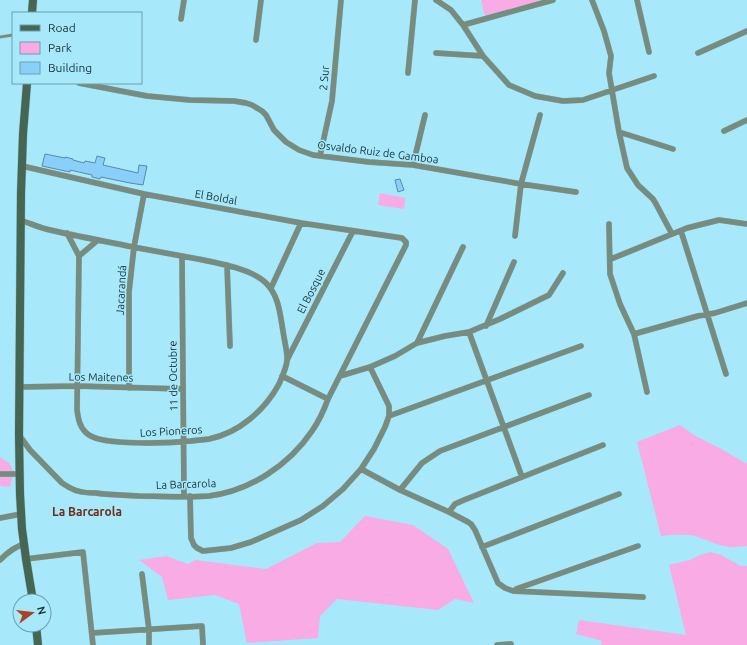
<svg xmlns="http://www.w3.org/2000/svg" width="747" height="645" viewBox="0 0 747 645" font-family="Ubuntu,sans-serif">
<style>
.green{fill:#f8abe4}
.building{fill:#89cffa;stroke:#588aa8}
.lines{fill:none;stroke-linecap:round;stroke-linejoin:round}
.lane-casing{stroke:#8ac4d4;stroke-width:3.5}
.street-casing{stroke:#8ac4d4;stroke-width:6}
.secondary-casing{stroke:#8ac4d4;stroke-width:9}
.lane{stroke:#778c7e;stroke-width:2.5}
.street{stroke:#778c7e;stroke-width:5.5}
.secondary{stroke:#466552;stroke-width:8}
.labels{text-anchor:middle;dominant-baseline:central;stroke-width:3;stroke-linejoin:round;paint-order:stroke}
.street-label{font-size:11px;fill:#173239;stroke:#a7e9fb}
.neighbourhood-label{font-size:12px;font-weight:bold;fill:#702d1a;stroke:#a7e9fb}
</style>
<rect width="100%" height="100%" fill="#a7e9fb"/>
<path class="green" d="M481,0H543L485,16Z
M380,193L405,198L404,209L378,205Z
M680,425L694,435L723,450L747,464V546H746C739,547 732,548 724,546C714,544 705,539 695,536C683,534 672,535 661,536L637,442Z
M0,457L9,463L14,472L10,487L0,486Z
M365,516L413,525L448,549L474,603L455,599L438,610L337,599L320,616L318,638L247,643L239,604L215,595L168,600L162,577L139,560L166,556L188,564L195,560L266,569L317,543L340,542Z
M710,552L721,555L741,566H747V645H601L602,641L576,634L579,620L686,635L669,565L690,560L700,555Z"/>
<path class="building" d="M45,154L65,158V157L73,159V160L84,163L85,161L95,163L97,156L105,158L103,165L138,173L139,165L147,166L143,185L130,183L101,177L100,179L92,177V175L70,170V172L42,166Z
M400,179L404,190L398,192L395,180Z"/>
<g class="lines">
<defs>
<path id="lane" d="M0,37L13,35"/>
<path id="street" d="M436,0L451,10L463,25L483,56L509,85L535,96L563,101L583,100L654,76
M592,0L604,31L611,56L609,73L619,132L627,168L638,185L653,199L656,204L672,234
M637,0L649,52
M181,19L184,0
M463,25L553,0
M256,40L261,0
M436,53L483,56
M698,53L747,31
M408,73L415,0
M79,83L147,96L190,100L234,101L246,103L252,105L262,111L266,115L274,130L286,142L299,150L313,155L369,162L413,165L442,170L521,184L576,192
M724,131L747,120
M619,132L673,149
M320,156L332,101L341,0
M413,165L425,115
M20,220C29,223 38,227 46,229C75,236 104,241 133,247C155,251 177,255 198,259C218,263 252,269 266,283C279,296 280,314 283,331C284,339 288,354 287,361C286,369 282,377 279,384C265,410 239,433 209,439C203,440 197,440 191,441C171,443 105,446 89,435C80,429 78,419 77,409L79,256L67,233
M609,224L610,274L620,304L634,334L647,392
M681,231L726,374
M515,236L521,184L540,115
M79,256L98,240
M182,256L184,496
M611,259L687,228L719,220L747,224
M227,265L230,346
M271,288L301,223
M486,326L514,262
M469,332L522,477
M634,334L698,316L715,313L747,303
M417,343L463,247
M287,360L353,231
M282,376L328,399
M340,376L370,367L395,356L417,343L445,336L469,332L500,319L549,295L563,273
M19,387L77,386L183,389
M129,388V292L134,247L144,194
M389,416L581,346
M19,435L30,450L62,483C67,486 72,490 78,491C84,493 90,493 96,493C110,495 124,495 139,496C162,496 186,498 209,496C250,491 289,465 312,431C319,421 324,410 328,399L406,245V242L402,238L301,223L144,194L22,166
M361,469L400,490L449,512L468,522L471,524L475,530L498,583L505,588L513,591L643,597
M0,474H20
M400,490L422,463L440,451L589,395
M190,496L191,538L194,545L197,548L203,551L231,548L251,542L301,520L323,506L343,489L361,469L374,449L385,427L389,416V406L370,367
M449,512L455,504L464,500L603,445
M0,518L21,514
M482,547L619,494
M26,559L83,552L93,645
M0,560C7,553 14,547 24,544
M142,574L149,630V645
M516,589L638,546
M92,633L202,626L203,645
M497,645L511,644"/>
<path id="secondary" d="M32,13L33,0
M27,83L23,134L21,193L19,435L20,494L22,529L26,559L33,601
M36,625L38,645"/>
</defs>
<use href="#lane" class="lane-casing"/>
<use href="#street" class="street-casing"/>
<use href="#secondary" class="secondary-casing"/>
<use href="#lane" class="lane"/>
<use href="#street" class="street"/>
<use href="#secondary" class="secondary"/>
</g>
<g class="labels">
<g class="street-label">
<text transform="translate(324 78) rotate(-85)">2 Sur</text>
<text transform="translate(378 152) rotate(7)">Osvaldo Ruiz de Gamboa</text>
<text transform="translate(216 197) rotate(10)">El Boldal</text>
<text transform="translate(121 290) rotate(-87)">Jacarandá</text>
<text transform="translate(311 291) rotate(-63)">El Bosque</text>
<text transform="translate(173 376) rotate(-91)">11 de Octubre</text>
<text transform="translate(101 377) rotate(1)">Los Maitenes</text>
<text transform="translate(171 431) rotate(-3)">Los Pioneros</text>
<text transform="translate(186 484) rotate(-2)">La Barcarola</text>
</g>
<g class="neighbourhood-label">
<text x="87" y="511">La Barcarola</text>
</g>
</g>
<rect x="12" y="12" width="130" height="72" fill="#a7e9fb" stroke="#6da0ad"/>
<rect x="20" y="25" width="20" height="6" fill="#466552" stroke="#6da0ad"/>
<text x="48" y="32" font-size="12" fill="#173239">Road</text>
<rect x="20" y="42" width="20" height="12" fill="#f8abe4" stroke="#6da0ad"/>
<text x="48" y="52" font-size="12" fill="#173239">Park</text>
<rect x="20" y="62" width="20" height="12" fill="#89cffa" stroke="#6da0ad"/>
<text x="48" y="72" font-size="12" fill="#173239">Building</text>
<g transform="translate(32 613) rotate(75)"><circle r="19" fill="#a7e9fb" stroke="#6da0ad"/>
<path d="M0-3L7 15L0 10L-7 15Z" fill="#aa4223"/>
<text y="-6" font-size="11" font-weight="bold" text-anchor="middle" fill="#173239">N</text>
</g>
</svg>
